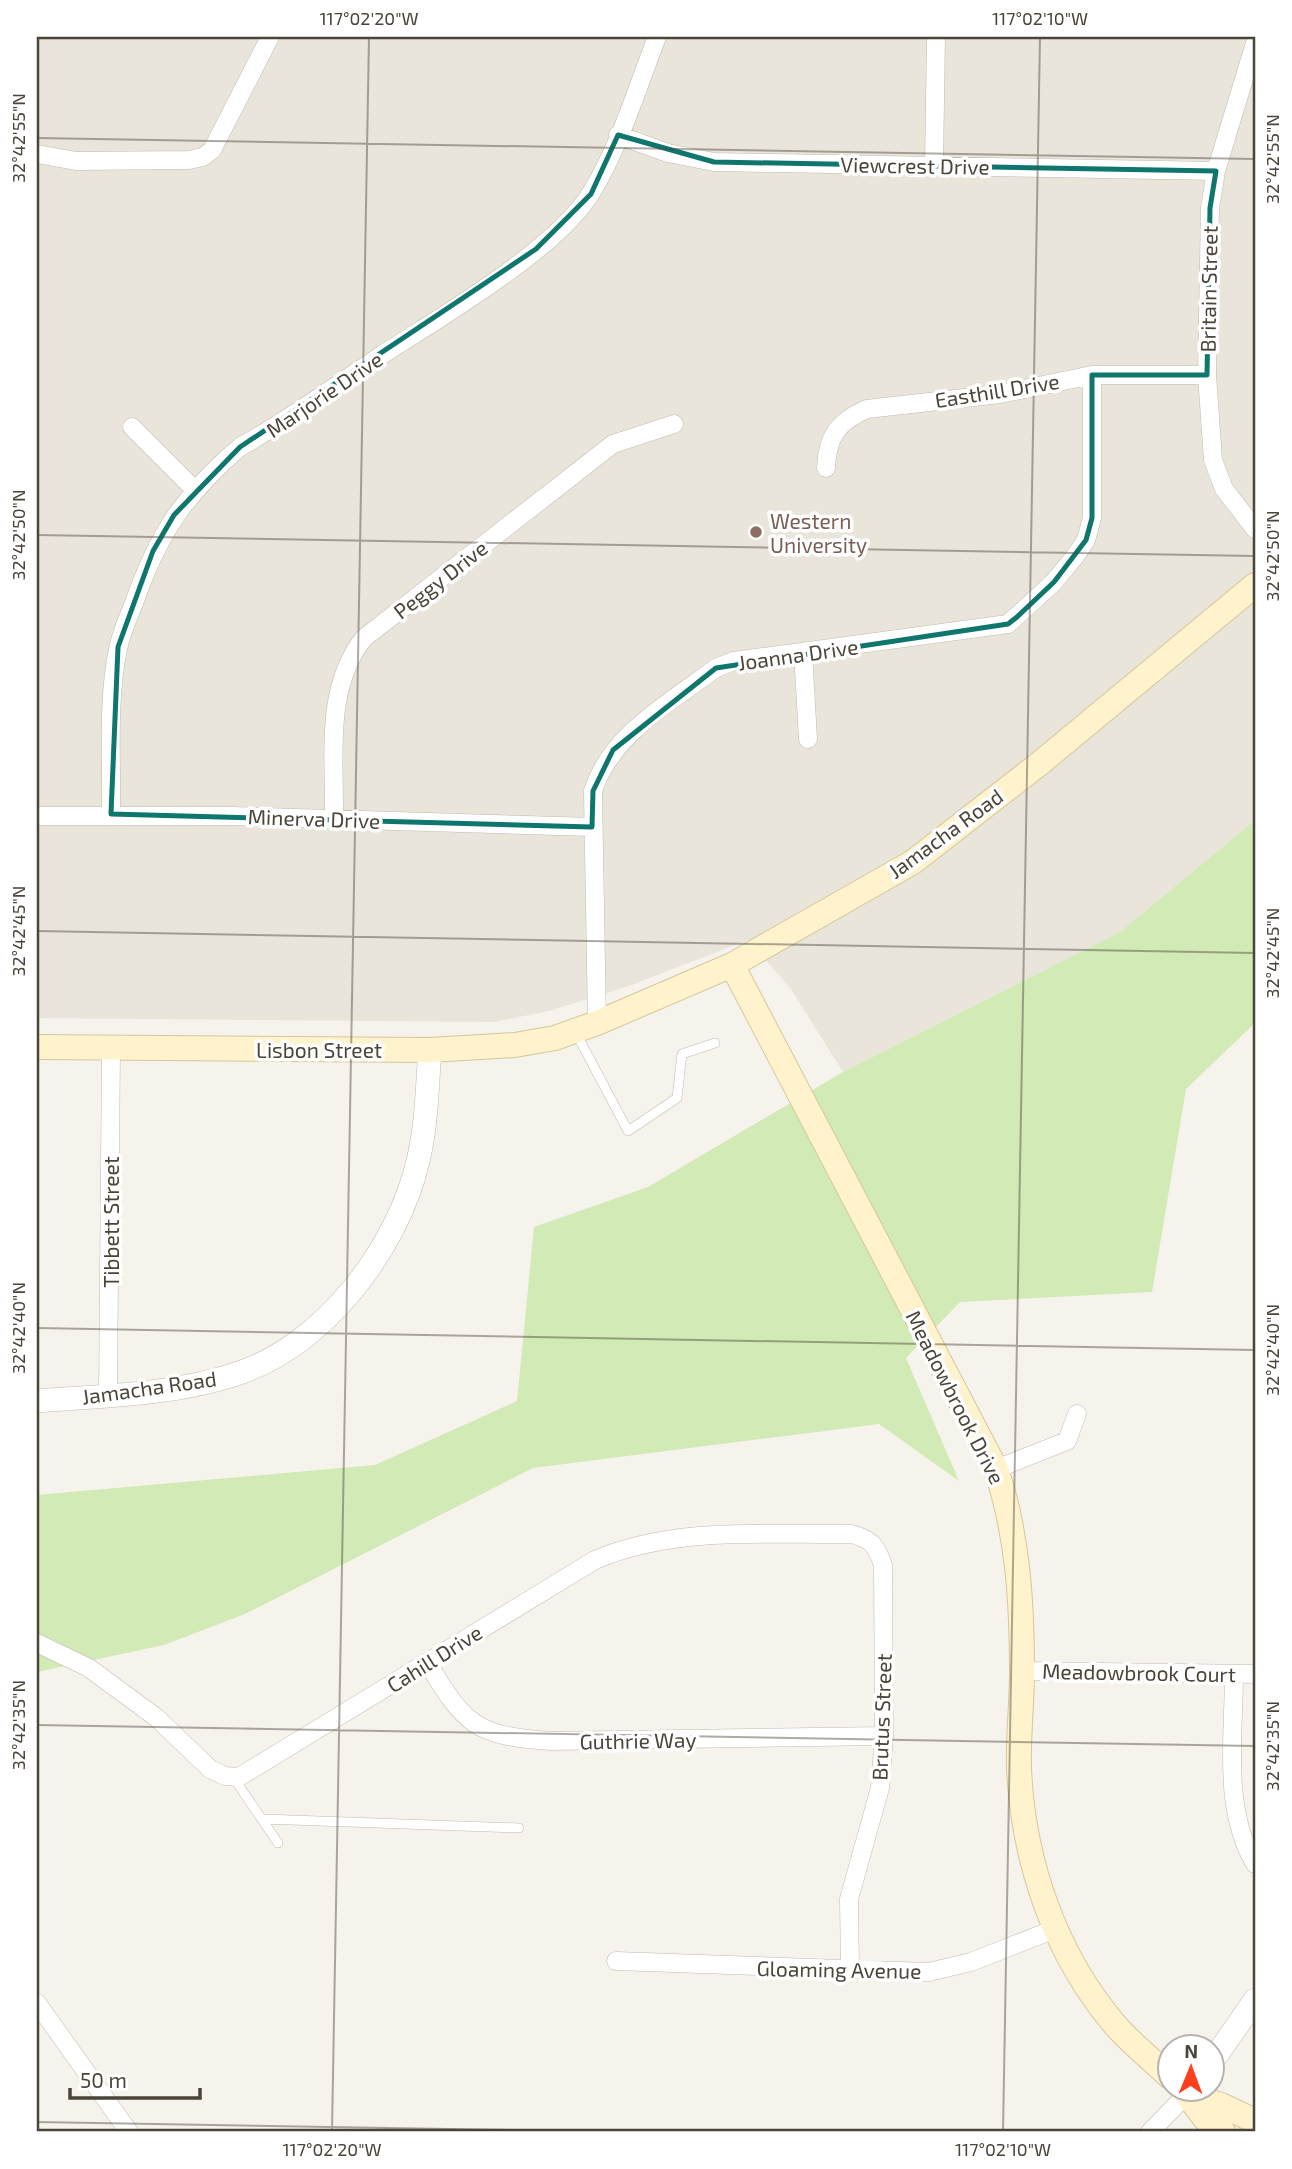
<svg xmlns="http://www.w3.org/2000/svg" width="1292" height="2169" viewBox="0 0 1292 2169" font-family="'Exo 2',sans-serif">
<style>
.residential{fill:#eae5da}
.green{fill:#d2eab5}
.lines{fill:none;stroke-linecap:round;stroke-linejoin:round}
.service-casing{stroke:#c2bbae;stroke-width:10}
.minor-casing{stroke:#c2bbae;stroke-width:19}
.tertiary-casing{stroke:#c2bbae;stroke-width:24}
.secondary-casing{stroke:#d6c79b;stroke-width:26}
.service{stroke:#fff;stroke-width:9}
.minor{stroke:#fff;stroke-width:18}
.tertiary{stroke:#fff;stroke-width:23}
.secondary{stroke:#fff3cd;stroke-width:24}
.marked{fill:none;stroke:#0f766e;stroke-width:5;stroke-linejoin:round}
.ticks{fill:none;stroke:#4b4439;stroke-width:2;stroke-opacity:0.45}
.education-dot{fill:#8d6e63;stroke:#fff;stroke-width:2.5}
.labels{text-anchor:middle;dominant-baseline:central;stroke-width:7;stroke-linejoin:round;paint-order:stroke}
.street-label{font-size:21px;fill:#4b4439;stroke:#fff}
.education-label{font-size:21px;fill:#785e54;stroke:#fff;text-anchor:start}
.neatline{fill:none;stroke:#4b4439;stroke-width:2.5}
.ticks-label{font-size:18px;text-anchor:middle;fill:#4b4439}
</style>
<rect width="100%" height="100%" fill="#f6f3ec"/>
<path class="residential" d="M37,37H1255V820L1120,932L843,1072L791,989L748,940L629,986L549,1011L494,1022L37,1018Z"/>
<path class="green" d="M1255,820V1023L1186,1089L1152,1292L960,1302L906,1358L959,1481L879,1424L533,1468L245,1614L164,1645L37,1672V1495L375,1465L517,1401L534,1227L648,1187L843,1072L1120,932Z"/>
<g class="lines">
<defs>
<path id="service" d="M576,1033L628,1131L677,1098L682,1054L715,1043
M233,1777L278,1843
M263,1819L519,1828"/>
<path id="minor" d="M1255,43L1216,171L1210,208L1207,375L1213,460L1224,489L1255,529
M618,135L668,153L714,162L1216,171
M37,154L76,161L189,160L203,157L212,150L270,37
M934,164L936,37
M132,427L195,490
M826,468C827,437 838,421 867,409L1000,394L1092,375H1207
M803,652L808,739
M111,814C112,760 107,701 118,649C121,633 128,618 134,603C158,534 184,495 240,447C289,420 335,386 382,355C440,317 556,250 591,193C620,146 637,88 657,37
M37,816H231L592,827
M334,819C335,758 324,688 364,638L613,444L674,424
M597,1023L593,791C611,734 671,702 716,668L734,661L1008,624L1054,582L1076,555L1086,540L1092,518V375
M108,1395L111,1048
M996,1469L1067,1441L1077,1414
M37,1643L89,1668L157,1718L210,1769L225,1776L239,1777L595,1560C675,1526 766,1535 852,1534C872,1540 876,1545 883,1565L884,1736L880,1788L849,1899L850,1971
M427,1662C465,1725 475,1736 551,1741L884,1736
M1022,1671L1255,1674
M1234,1674C1234,1736 1222,1808 1255,1864
M616,1961L929,1972L971,1962L1055,1929
M37,2003L129,2132
M1150,2132L1187,2094"/>
<path id="tertiary" d="M37,1401C102,1396 173,1395 236,1374C324,1346 398,1248 418,1161C427,1124 427,1087 430,1050
M1212,2062L1255,2000"/>
<path id="secondary" d="M732,965L996,1469C1018,1535 1022,1603 1022,1672C1022,1704 1018,1736 1019,1768C1023,1861 1055,1955 1116,2026C1132,2044 1152,2060 1170,2077
M37,1047L430,1050L515,1045L555,1038L597,1023L732,965L913,862L1039,764L1255,585
M1184,2091L1207,2121L1223,2132
M1187,2094L1221,2105L1255,2121"/>
</defs>
<use href="#service" class="service-casing"/>
<use href="#minor" class="minor-casing"/>
<use href="#tertiary" class="tertiary-casing"/>
<use href="#secondary" class="secondary-casing"/>
<use href="#service" class="service"/>
<use href="#minor" class="minor"/>
<use href="#tertiary" class="tertiary"/>
<use href="#secondary" class="secondary"/>
</g>
<path class="marked" d="M618,135L714,162L1216,171L1210,208L1207,375H1092V518L1086,540L1054,582L1017,617L1008,624L716,668L613,750L593,791L592,827L111,814L118,647L153,551L174,515L240,447L536,249L591,194Z"/>
<path class="ticks" d="M37,138L1255,159M37,535L1255,556M37,931L1255,953M37,1328L1255,1350M37,1725L1255,1746M37,2122L625,2132M332,2132L369,37M1003,2132L1040,37"/>
<circle class="education-dot" cx="756" cy="532" r="7"/>
<g class="labels">
<g class="street-label">
<text transform="translate(915 165) rotate(1)">Viewcrest Drive</text>
<text transform="translate(1208 289) rotate(-89)">Britain Street</text>
<text transform="translate(997 390) rotate(-9)">Easthill Drive</text>
<text transform="translate(324 394) rotate(-34)">Marjorie Drive</text>
<text transform="translate(440 579) rotate(-38)">Peggy Drive</text>
<text transform="translate(798 654) rotate(-8)">Joanna Drive</text>
<text transform="translate(314 818) rotate(2)">Minerva Drive</text>
<text transform="translate(945 833) rotate(-36)">Jamacha Road</text>
<text x="319" y="1049">Lisbon Street</text>
<text transform="translate(110 1222) rotate(-90)">Tibbett Street</text>
<text transform="translate(149 1387) rotate(-8)">Jamacha Road</text>
<text transform="translate(956 1397) rotate(63)">Meadowbrook Drive</text>
<text transform="translate(434 1658) rotate(-32)">Cahill Drive</text>
<text transform="translate(1139 1672) rotate(1)">Meadowbrook Court</text>
<text transform="translate(881 1717) rotate(-88)">Brutus Street</text>
<text transform="translate(638 1740) rotate(-1)">Guthrie Way</text>
<text transform="translate(839 1969) rotate(1)">Gloaming Avenue</text>
</g>
<g class="education-label">
<text x="770" y="520">Western<tspan x="770" dy="24">University</tspan></text>
</g>
</g>
<rect width="1292" height="2169" fill="none" stroke="#ffffff" stroke-width="77"/>
<g transform="translate(1191 2068) rotate(1)"><circle r="33" fill="#ffffff" stroke="#b7b4b0" stroke-width="2"/>
<path d="M0-5L12 26L0 18L-12 26Z" fill="#fc3f1d"/>
<text y="-10" font-size="19" font-weight="bold" text-anchor="middle" fill="#4b4439">N</text>
</g>
<path d="M70 2088v10h130v-10" fill="none" stroke="#4b4439" stroke-width="3.5"/>
<text x="80" y="2088" font-size="21" fill="#4b4439" stroke="#ffffff" stroke-width="5" paint-order="stroke">50 m</text>
<rect x="38" y="38" width="1216" height="2092" class="neatline"/>
<g class="ticks-label">
<text x="369" y="25">117°02'20"W</text>
<text x="1040" y="25">117°02'10"W</text>
<text transform="translate(19 138) rotate(-90)" y="6">32°42'55"N</text>
<text transform="translate(1273 159) rotate(-90)" y="6">32°42'55"N</text>
<text transform="translate(19 535) rotate(-90)" y="6">32°42'50"N</text>
<text transform="translate(1273 556) rotate(-90)" y="6">32°42'50"N</text>
<text transform="translate(19 931) rotate(-90)" y="6">32°42'45"N</text>
<text transform="translate(1273 953) rotate(-90)" y="6">32°42'45"N</text>
<text transform="translate(19 1328) rotate(-90)" y="6">32°42'40"N</text>
<text transform="translate(1273 1350) rotate(-90)" y="6">32°42'40"N</text>
<text transform="translate(19 1725) rotate(-90)" y="6">32°42'35"N</text>
<text transform="translate(1273 1746) rotate(-90)" y="6">32°42'35"N</text>
<text x="332" y="2156">117°02'20"W</text>
<text x="1003" y="2156">117°02'10"W</text>
</g>
</svg>
